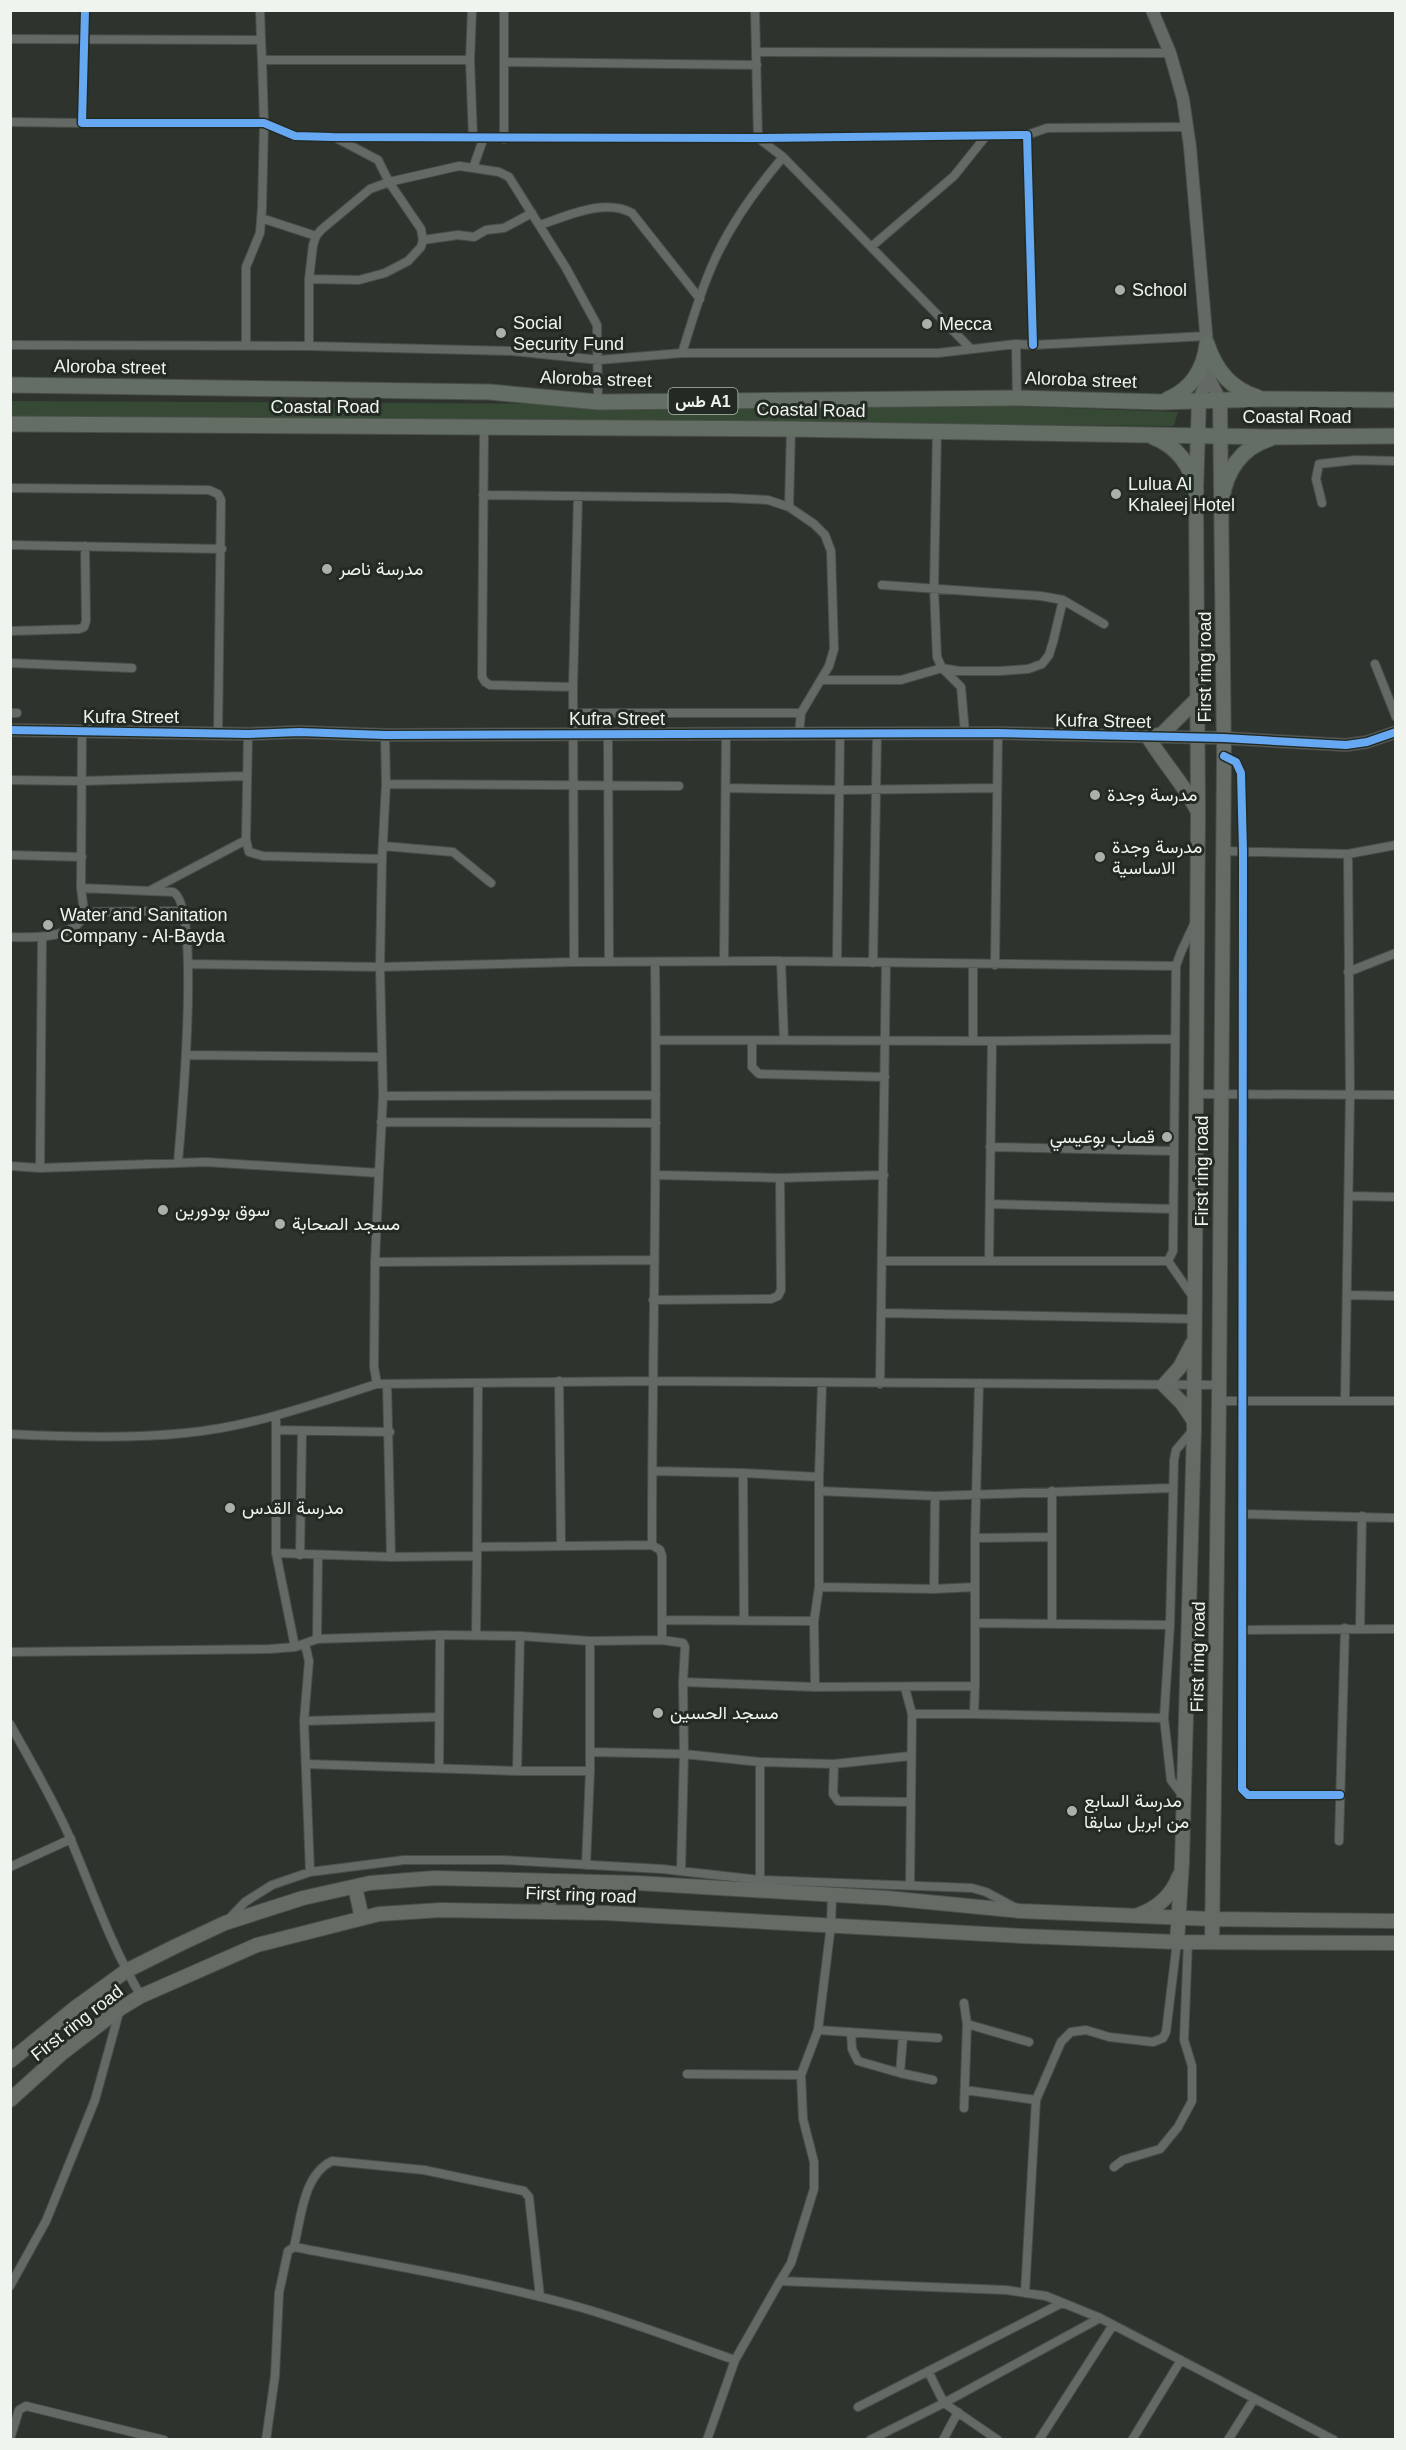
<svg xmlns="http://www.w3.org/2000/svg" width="1406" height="2450" viewBox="0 0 1406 2450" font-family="Arial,Vazirmatn,sans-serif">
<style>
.green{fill:#354935}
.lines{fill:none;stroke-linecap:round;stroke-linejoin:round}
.street-casing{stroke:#4a4e4a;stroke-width:10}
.secondary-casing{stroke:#4a4e4a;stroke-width:14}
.primary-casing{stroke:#4a4e4a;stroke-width:16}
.highway-casing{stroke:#4a4e4a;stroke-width:17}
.street{stroke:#656965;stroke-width:8}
.secondary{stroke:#656965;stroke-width:12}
.primary{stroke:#656c65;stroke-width:14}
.highway{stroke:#646e64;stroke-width:15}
.cycleway-casing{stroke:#232a23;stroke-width:11}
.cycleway{stroke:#66a8f1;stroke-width:8}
.poi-dot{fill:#acb0ab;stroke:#232a23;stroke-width:2}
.labels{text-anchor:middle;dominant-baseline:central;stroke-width:6;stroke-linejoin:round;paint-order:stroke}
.shield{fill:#232a23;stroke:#b2b7b2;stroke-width:1.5}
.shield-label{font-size:16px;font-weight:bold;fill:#f0f4ef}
.poi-label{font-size:18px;fill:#f0f4ef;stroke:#232a23;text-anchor:start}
.street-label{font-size:18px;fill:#f0f4ef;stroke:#232a23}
</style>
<rect width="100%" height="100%" fill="#2e332e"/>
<path class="green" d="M11,401L1007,406L1178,412L1174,426L11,417Z"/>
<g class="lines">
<defs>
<path id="street" d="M85,10L82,123H264L295,136L332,137L758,138L1027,135L1033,345
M260,10L261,40
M472,10L470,60L473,138
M504,10V139
M755,10L758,138L783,157L971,349
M10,39L261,40L262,60H470
M756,52L1170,53
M504,62L757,65
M10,122L82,123
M1027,135L1047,128L1186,127
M473,168L499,172L509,177L566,268L597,325L598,402
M261,218L316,236
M540,225C567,216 604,198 632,213L700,299
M423,240L458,235L474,237L486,230L504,228L532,213
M871,247L954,176L986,136
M309,279L359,280L385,273L408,261L421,247L423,240L421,229L389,182L378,160L336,138
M1016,344L1017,398
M10,345L309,346L512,351L599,360L682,353H938L1016,344L1033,345L1207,336
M246,346V267L260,233L262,208L264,123L262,60
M309,346V279L313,245L316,236L321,230L370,189L389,182L459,166L473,168L484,137
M682,353C690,328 697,303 707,278C724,233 752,194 783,157
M484,428L482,677L485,682L490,685L573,687
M937,431L934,588L937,657L942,668L961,687L965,733
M10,488L209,490L218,494L221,500L218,732
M483,495L729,498L768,500L789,507L814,524L825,535L831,551L834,649L829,666L801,713H574
M1322,503L1316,479L1319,464L1356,460L1396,461
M789,507L791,429
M10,545L222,549
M882,585L1041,596L1063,600L1104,624
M12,631L79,629L84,627L86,621L85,546
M10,663L132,668
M1375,664L1396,717
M821,680H901L942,668L959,671H1000L1028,669L1042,664L1049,655L1053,642L1063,600
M10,713H17
M82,731L81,888L84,912
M248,734L246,840L249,852L263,856L382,859
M799,734L801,713
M608,735L609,961
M1224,756L1236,762L1241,773L1243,851L1242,1789L1248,1795H1340
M10,780L82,781L246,776
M386,784L679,786
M726,788L840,790L997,788
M383,846L453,852L491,883
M1222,851L1348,854L1396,845
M10,855L82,857
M81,888L173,892C202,904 181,1126 178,1162
M151,890L246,840
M10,937C32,938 79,939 84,912L184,911
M724,961L726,734
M781,961L784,1040
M837,961L840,734
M574,962L573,687L578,496
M873,963L877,734
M188,964L380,967L574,962L781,961L1176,966
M973,965V1041
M995,965L998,733
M1348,972L1396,953
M656,1040L992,1041L1174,1039
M752,1040V1067L759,1074L885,1077
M188,1055L381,1057
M1196,1094L1396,1095
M383,1096L656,1095
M381,1122L656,1123
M990,1147L1173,1151
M10,1166L40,1168L206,1162L379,1173L383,1096L380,967L382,859L386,784L385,735
M40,1168L42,939
M379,1173L375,1262L374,1367L377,1384L651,1381L1219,1385
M656,1175L780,1178L884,1175
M1349,1196L1396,1197
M990,1204L1173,1209
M883,1261H1168L1173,1251L1176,966L1181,952L1195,922
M989,1261L992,1041
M1168,1261L1193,1297
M375,1262L653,1260
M1347,1295L1396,1296
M653,1300L771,1299L778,1296L781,1290L780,1178
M883,1313L1194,1319
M559,1381L561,1544
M387,1384L391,1557
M880,1384L886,963
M1219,1401H1396
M1345,1401L1350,1094L1348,854
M276,1416V1553L295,1647
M276,1430L390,1432
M10,1434C67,1437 129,1439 185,1433C251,1427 314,1404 377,1384
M652,1471L743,1473L819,1477L822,1383
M743,1473L744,1621
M819,1477V1491L935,1496L1172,1488
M1052,1491V1624
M1242,1514L1396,1518
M975,1538L1052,1537
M652,1545C652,1350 658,1156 655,962
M276,1553L391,1557L477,1556L478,1383
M300,1555L302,1431
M819,1587L934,1589L975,1587
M934,1589L935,1496
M662,1620L814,1621L815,1687
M814,1621L819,1587V1491
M976,1623L1170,1625
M1360,1629L1362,1516
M1242,1630L1396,1629
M476,1635L477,1556
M317,1639L318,1555
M590,1641V1752
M305,1644L309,1661L304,1721L310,1872
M10,1652L270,1649L295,1647L317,1639L440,1635L520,1636L590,1641L662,1640V1556L660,1550L652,1545L477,1547
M683,1682L815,1687L975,1686L974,1714L1164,1718
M975,1686V1538L979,1383
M905,1688L912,1714H974
M304,1721L439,1717
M10,1724C31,1762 53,1799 70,1838C93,1892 111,1946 141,1996
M760,1762V1880
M306,1764L517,1771H590V1752L684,1754L683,1682L685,1647L683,1643L662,1640
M834,1764L833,1794L838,1801L911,1802
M439,1767L440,1635
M517,1771L520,1636
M1183,1796L1171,1780L1164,1718L1170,1625L1174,1460L1176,1450L1193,1430
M1339,1841L1345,1628
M586,1865L590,1771
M10,1867L71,1839
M681,1871L684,1754L760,1762L834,1764L910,1756
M910,1885L912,1714
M832,1895L831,1925L818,2030L801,2075L803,2119L814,2162V2189L791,2263L780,2281L1006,2290L1046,2296L1100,2318L1334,2440
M227,1921L245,1902L272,1885L310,1872L404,1860H503L662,1869L760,1880L972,1888L986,1892L1014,1907
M964,2003L967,2024L964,2108
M967,2024L1029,2042
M818,2030L938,2038
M851,2032L852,2049L858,2061L900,2073L933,2080
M900,2073L903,2036
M687,2074L801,2075
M965,2090L1036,2100
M1114,2167L1123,2160L1160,2149L1178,2127L1192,2101V2066L1184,2040L1188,1942
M294,2247C389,2265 486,2281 579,2307C632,2322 683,2342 735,2360
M10,2286L46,2221L95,2100L120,2009
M1025,2293L1036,2100L1061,2042L1071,2032L1086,2030L1109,2037L1153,2042L1163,2038L1166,2032L1177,1942
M928,2371L944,2403L998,2440
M858,2407L1062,2303
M10,2439L19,2410L26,2406L164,2440
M266,2440L275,2376L279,2293L288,2251L294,2247C301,2218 303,2175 332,2161L424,2170L524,2191L529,2197L540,2297
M707,2440L735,2360L780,2281
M870,2440L944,2403L1100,2318
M943,2440L958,2412
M1039,2440L1113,2325
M1132,2440L1181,2360
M1228,2440L1254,2399"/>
<path id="secondary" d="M1152,10L1170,53L1183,99L1190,147L1207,344L1208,376L1199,400
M1208,376L1220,400
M10,730L248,734L299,732L385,735L998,733L1224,738L1346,745L1367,742L1396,732"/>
<path id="primary" d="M1197,810C1183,783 1163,762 1148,737L1162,734L1197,699
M1192,1344L1180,1367L1164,1385L1182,1403L1194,1421
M355,1887L362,1918
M548,1912L550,1881
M1138,1915C1158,1908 1172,1895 1179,1876
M1177,1942L1182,1862L1194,1430L1198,812L1196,491L1199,400
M1212,1942L1219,1401L1224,756L1220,400
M10,2061L75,2008L126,1971L176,1946L225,1923L303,1898L370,1883L435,1878L637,1883L887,1898L1020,1911L1212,1919L1396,1921
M10,2100L61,2054L121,2008L141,1996L257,1945L379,1914L441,1910L605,1913L1021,1936L1177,1942L1396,1943"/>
<path id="highway" d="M1207,344C1215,369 1231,389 1257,397
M10,385L490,392L598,402L1017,398L1162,402L1263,399L1396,400
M1168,399C1192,389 1204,368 1207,344
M10,424L791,429L1276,437L1396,436
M1153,437C1177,446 1192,466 1196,491
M1222,499C1226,471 1241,448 1269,439"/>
</defs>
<use href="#street" class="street-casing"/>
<use href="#secondary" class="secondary-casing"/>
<use href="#primary" class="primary-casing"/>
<use href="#highway" class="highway-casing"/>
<use href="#street" class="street"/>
<use href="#secondary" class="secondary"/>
<use href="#primary" class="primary"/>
<use href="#highway" class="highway"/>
<defs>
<path id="cycleway" d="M85,10L82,123H264L295,136L332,137L758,138L1027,135L1033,345
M10,730L248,734L299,732L385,735L998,733L1224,738L1346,745L1367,742L1396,732
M1224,756L1236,762L1241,773L1243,851L1242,1789L1248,1795H1340"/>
</defs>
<use href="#cycleway" class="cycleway-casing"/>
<use href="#cycleway" class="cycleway"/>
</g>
<g class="poi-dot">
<circle cx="1120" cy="290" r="6"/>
<circle cx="927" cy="324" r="6"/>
<circle cx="501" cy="333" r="6"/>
<circle cx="1116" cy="494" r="6"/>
<circle cx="327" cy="569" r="6"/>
<circle cx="1095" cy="795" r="6"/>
<circle cx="1100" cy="857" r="6"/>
<circle cx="48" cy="925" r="6"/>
<circle cx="1167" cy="1137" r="6"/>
<circle cx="163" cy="1210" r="6"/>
<circle cx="280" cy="1224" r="6"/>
<circle cx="230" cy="1508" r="6"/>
<circle cx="658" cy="1713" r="6"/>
<circle cx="1072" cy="1811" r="6"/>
</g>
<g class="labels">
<rect class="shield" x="668.5" y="388" width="69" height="26" rx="4.5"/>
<g class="shield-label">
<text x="703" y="401">طس A1</text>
</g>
<g class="poi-label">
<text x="1132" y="290">School</text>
<text x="513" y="323">Social<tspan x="513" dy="21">Security Fund</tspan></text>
<text x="939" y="324">Mecca</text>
<text x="1128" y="484">Lulua Al<tspan x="1128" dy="21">Khaleej Hotel</tspan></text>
<text x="339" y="569">مدرسة ناصر</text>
<text x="1107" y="795">مدرسة وجدة</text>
<text x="1112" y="847">مدرسة وجدة<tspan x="1112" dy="21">الاساسية</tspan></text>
<text x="60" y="915">Water and Sanitation<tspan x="60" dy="21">Company - Al-Bayda</tspan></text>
<text x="1155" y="1137" text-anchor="end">قصاب بوعيسي</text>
<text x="175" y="1210">سوق بودورين</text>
<text x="292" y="1224">مسجد الصحابة</text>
<text x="242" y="1508">مدرسة القدس</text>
<text x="670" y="1713">مسجد الحسين</text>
<text x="1084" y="1801">مدرسة السابع<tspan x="1084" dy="21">من ابريل سابقا</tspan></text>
</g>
<g class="street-label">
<text transform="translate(110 367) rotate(1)">Aloroba street</text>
<text transform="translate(596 379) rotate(2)">Aloroba street</text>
<text transform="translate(1081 380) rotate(2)">Aloroba street</text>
<text x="325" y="407">Coastal Road</text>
<text transform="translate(811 410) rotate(1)">Coastal Road</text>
<text x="1297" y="417">Coastal Road</text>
<text transform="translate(1205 667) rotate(-90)">First ring road</text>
<text x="131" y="717">Kufra Street</text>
<text x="617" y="719">Kufra Street</text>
<text transform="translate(1103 721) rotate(1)">Kufra Street</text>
<text transform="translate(1202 1171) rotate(-90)">First ring road</text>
<text transform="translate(1198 1657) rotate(-89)">First ring road</text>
<text transform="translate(581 1895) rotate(2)">First ring road</text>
<text transform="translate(77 2023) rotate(-38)">First ring road</text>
</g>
</g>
<rect width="1406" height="2450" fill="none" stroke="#f0f4ef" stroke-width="24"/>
</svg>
